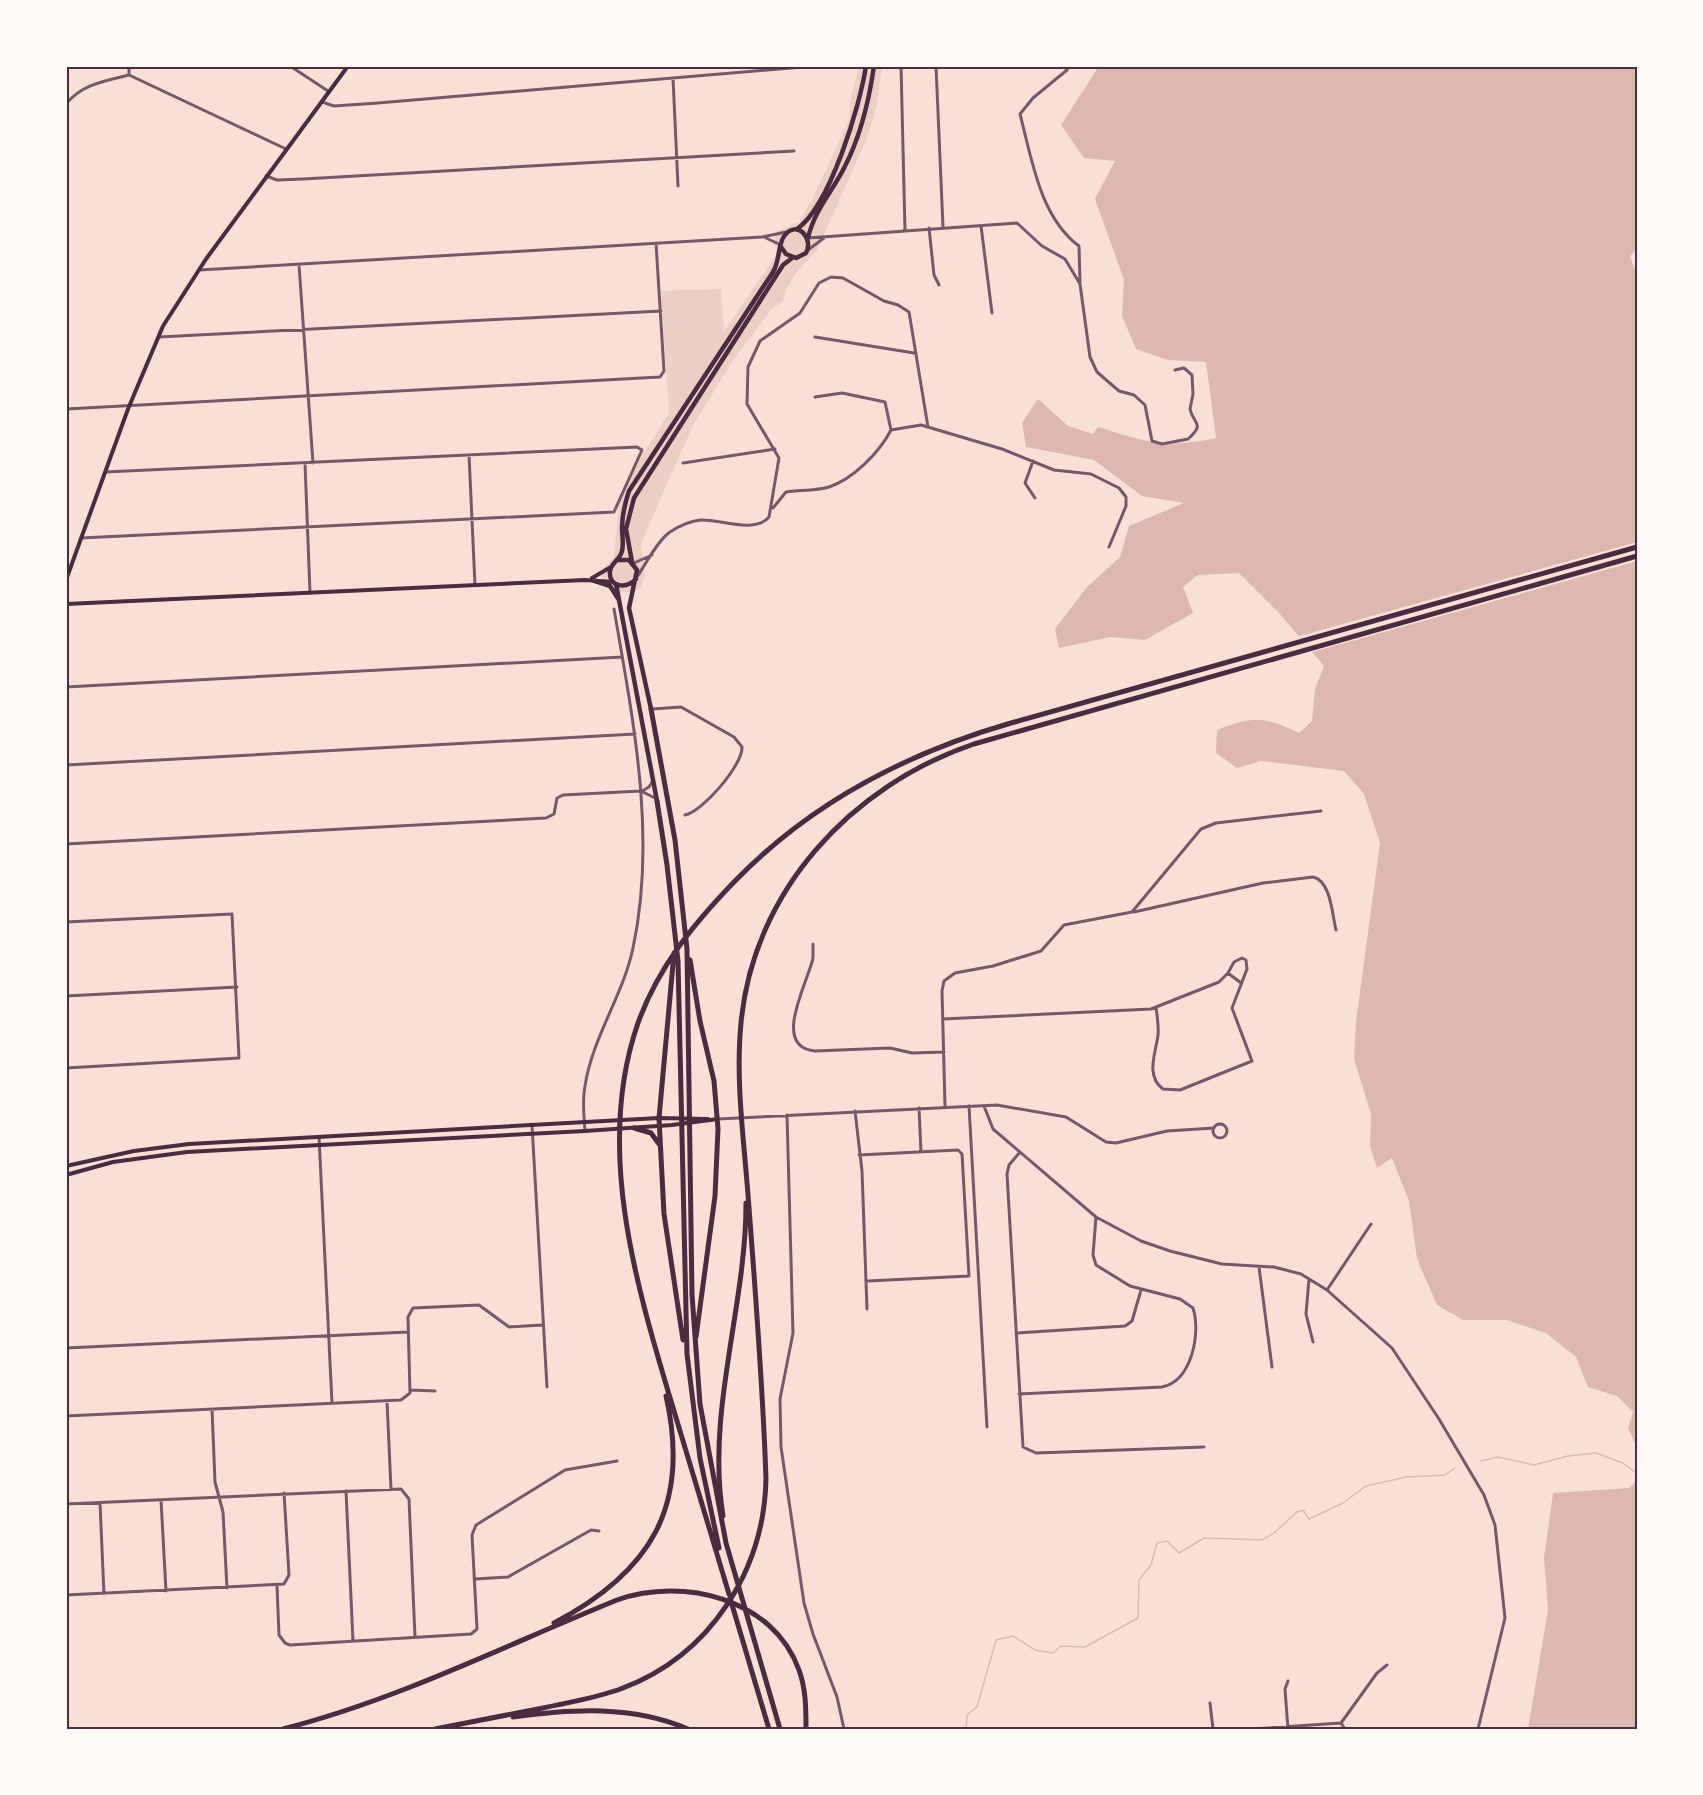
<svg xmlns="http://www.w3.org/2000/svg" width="1703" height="1795" viewBox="0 0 1703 1795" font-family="'Sofia Sans Condensed',sans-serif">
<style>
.green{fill:#ebcfc5}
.water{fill:#dcb8b0}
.pier{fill:#f7e1d7}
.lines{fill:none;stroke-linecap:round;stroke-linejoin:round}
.stream{stroke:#dcb8b0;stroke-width:1.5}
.minor{stroke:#755966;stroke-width:3}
.secondary{stroke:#4a2c40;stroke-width:4}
.primary{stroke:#4a2c40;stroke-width:4.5}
.motorway{stroke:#4a2c40;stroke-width:5}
.neatline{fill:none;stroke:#4a2c40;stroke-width:2}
</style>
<rect width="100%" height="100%" fill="#f7e1d7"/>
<path class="green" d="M859,66H882L876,109L867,138L817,250L797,272L787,288L783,301L772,309L734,359L694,424L677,461L641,544L645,574L641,588C633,593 612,595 605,586C603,583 602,575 600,571L614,557L619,505L640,459L669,413L661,291L721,289L724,331L776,255L777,249L774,245L776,232L799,222L813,198L849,120L851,96Z"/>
<path class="water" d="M1099,66H1637V249L1630,256L1637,276V1448L1628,1428L1633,1412L1617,1396L1588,1387L1576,1357L1546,1333L1507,1320H1463L1437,1305L1417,1259L1409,1201L1392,1158L1377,1168L1370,1146L1371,1114L1354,1059L1356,1022L1380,843L1364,794L1344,771L1261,761L1237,768L1216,753L1217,730C1253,716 1265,716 1299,733L1312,721L1315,689L1324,666L1279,613L1239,573L1198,575L1183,587L1193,613L1145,640L1110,637L1059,648L1055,629L1087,587L1120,557L1129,526L1184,503L1142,496L1094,460L1026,447L1022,423L1038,399L1068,426L1093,434L1098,427C1147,442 1165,449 1216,438L1206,362L1168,360L1136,349L1122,316L1124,280L1095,199L1115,161L1084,158L1061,125Z
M1637,1480V1729H1528L1548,1610L1544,1558L1553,1493L1629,1488Z"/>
<path class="pier" d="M1637,542V561L1309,653L1296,637Z"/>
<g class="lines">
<path class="stream" d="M1481,1461L1498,1457L1534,1465L1568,1456L1596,1453L1623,1463L1637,1474
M966,1729L967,1715L977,1707L996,1640L1013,1636L1035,1650L1053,1653L1061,1646L1085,1647L1138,1618L1139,1580L1151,1565L1157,1543L1167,1541L1179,1553L1204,1538L1262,1540L1274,1533L1297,1512L1303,1510L1309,1519L1343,1503L1366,1486L1406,1477L1445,1475L1455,1468"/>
<path class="minor" d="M290,66L328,91
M901,66L905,230
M936,66L943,227
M1068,66L1067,70L1033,98L1020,114C1032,160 1040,217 1079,246L1080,282
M129,75V66
M673,78L678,186
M322,102L334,106L378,103L814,66
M66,104C82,84 105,81 129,75L286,149
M266,176L277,180L303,179L794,151
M981,226L992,313
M929,228L934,275L939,285
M766,238L781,245
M808,238L1017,223L1042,246L1065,259L1080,284L1090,357L1097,372L1119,391L1134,395L1145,405L1152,441L1162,444L1188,439C1206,423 1193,424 1190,409L1193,394L1192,375L1184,368L1175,370
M808,250L824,238
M299,265L313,463
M199,270L762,237L786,232
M159,337L661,311
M815,337L914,353
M815,397L842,393L885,402L891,430
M66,409L660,377L664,371L656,243
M891,430L921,425L1002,449L1054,470L1091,474L1119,488L1126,497V506L1109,547
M469,455L475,585
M1033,461L1025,483L1035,498
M305,463L310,593
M683,463L775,449
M773,508L786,492C800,490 815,491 829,487C853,479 879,453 891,430
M81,538L614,512L642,450L637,447L105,472
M634,563L652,555
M637,577C645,565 658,540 670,532C679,526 690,521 701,520C719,519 755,534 769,517L779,458L747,404L748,367L760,341L800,313L819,283L831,277L843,278L884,301L898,305L909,312L928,427
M66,687L622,657
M652,709L681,707L734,737L742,747C743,765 702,812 685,815
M66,765L635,734
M642,791L649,787L652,782
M66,844L546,818L554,814L557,798L563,795L641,791L655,798
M1134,912L1263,883L1313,877C1331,881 1332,914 1336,930
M66,922L232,914L239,1058L66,1068
M813,944C813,949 813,954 813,958C809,980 770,1047 815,1051L890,1048L912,1053L944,1052
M1228,973L1241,983
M66,996L237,987
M943,1019L1151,1009L1219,982L1228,973L1234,962L1242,958L1246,960L1247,969L1232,1008L1252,1061L1180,1090L1163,1089C1145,1076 1156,1052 1158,1035C1159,1026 1157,1016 1156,1007
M945,1106L942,991L944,981L955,973L993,966L1041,951L1064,925L1132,912L1201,829L1216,823L1321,811
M969,1106L987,1427
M984,1106L993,1129L1096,1217L1141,1241L1170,1251L1222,1264L1274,1267L1301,1274L1327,1290L1392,1348L1439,1419L1484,1495L1495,1525L1505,1618L1478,1729
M919,1108L921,1152
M855,1111L862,1171L867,1309
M787,1115L793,1333L780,1399L781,1447L804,1603L813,1634L837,1697L844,1729
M718,1119L997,1105L1066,1117L1106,1142L1116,1143L1167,1131L1214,1128
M1213 1131a7 7 0 1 1 14 0a7 7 0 1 1-14 0Z
M532,1125L547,1387
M585,1131C584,1116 582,1101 585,1086C592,1038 623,996 633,948C657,836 633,720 614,609
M319,1137L332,1403
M1020,1152L1009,1165L1007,1174L1023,1447L1036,1453L1204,1447
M859,1155L958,1150L962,1154L969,1276L868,1281
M1259,1267L1272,1367
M1309,1279L1306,1314L1313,1342
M1327,1290L1371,1224
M1017,1333L1125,1326L1132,1321L1141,1290
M66,1348L408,1332
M410,1390L435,1391
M1019,1394L1162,1387C1192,1381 1201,1333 1193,1308L1180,1299L1130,1286L1096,1265L1093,1255L1096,1217
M387,1401L391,1489
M212,1409L215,1482L223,1512L227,1588
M66,1416L401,1400L410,1393L408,1317L413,1308L479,1305L509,1327L542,1325
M346,1491L353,1641
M161,1500L166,1591
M100,1503L104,1594
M66,1504L401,1489L409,1499L415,1637
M475,1579L508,1577L591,1530L599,1531
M277,1586L279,1635L285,1643L290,1645L471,1634L477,1629L472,1535L476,1525L565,1470L617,1461
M66,1595L284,1584L289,1575L284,1493
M1288,1681L1285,1689L1288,1729
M1210,1703L1213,1729
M1341,1723L1377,1673L1387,1665
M1120,1729H1131
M1252,1729L1341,1723L1345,1729"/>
<path class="secondary" d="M592,578L611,567
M66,580L128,409L163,326L206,259L348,66
M66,604L585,580L613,582
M66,1166L134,1151L189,1144L659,1118L708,1119
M66,1175L113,1162L187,1152L585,1131L672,1125L718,1119"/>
<path class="primary" d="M797,229C830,206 860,106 866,66
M808,238C814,211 832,192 844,168C861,136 869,101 874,66
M618,560H629L637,570L629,608L651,709
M632,562L626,529L634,498L783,265L792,258
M636,579C628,589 608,588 610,571C611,563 620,560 622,551C624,544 622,536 622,528C622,515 625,503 629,491L773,272C780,261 778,242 785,235C797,220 814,238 806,253L796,258L786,254L781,247
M592,580L610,586L619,600
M616,584L657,801"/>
<path class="motorway" d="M651,709L675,840L687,949L692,1295L700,1404L726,1543L780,1729
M657,801L667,865L678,961L687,1354L700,1458L719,1548
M674,953L659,1118L664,1214L683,1340
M690,960L700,1021L714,1081L718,1129L715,1196L696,1337
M634,1128L651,1133L659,1144
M723,1516C706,1411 746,1308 746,1203
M729,1594C710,1530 690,1465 671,1401C635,1281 595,1146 638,1023C658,967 695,922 736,880C812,802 907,753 1011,723L1637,547
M730,1598L769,1729
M554,1623C651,1572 691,1506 666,1396
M513,1717C572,1709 632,1705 688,1729
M283,1729C400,1699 506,1645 617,1600C683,1577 773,1598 799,1670C806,1689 806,1709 806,1729
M435,1729C471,1722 507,1715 543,1708C570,1702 597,1698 623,1688C710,1655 764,1571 766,1479C763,1389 756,1298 749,1208C745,1147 735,1084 741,1023C753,891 852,785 974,744L1637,556"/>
</g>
<rect width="1703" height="1795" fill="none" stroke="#fffaf5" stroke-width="135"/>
<rect x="68" y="68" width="1568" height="1660" class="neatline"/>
</svg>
